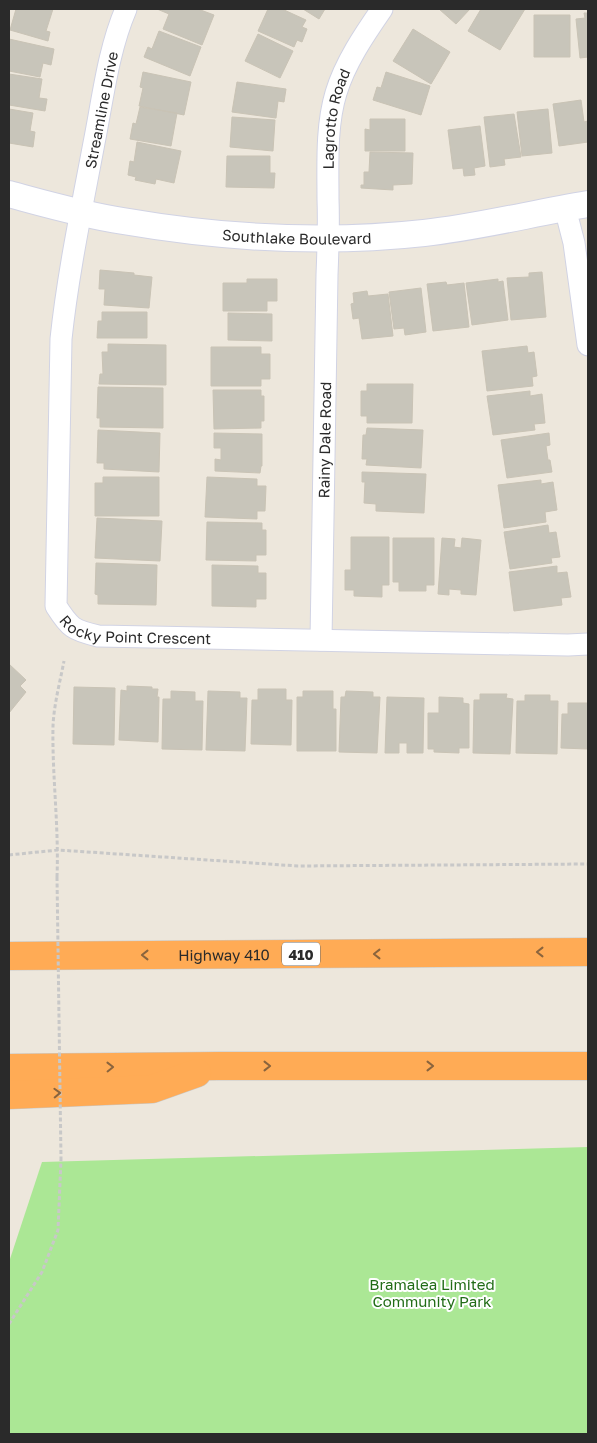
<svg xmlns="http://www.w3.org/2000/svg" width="597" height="1443" viewBox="0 0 597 1443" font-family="'Golos Text',sans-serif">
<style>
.green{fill:#abe795}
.building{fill:#c8c5ba;stroke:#c9c3b5}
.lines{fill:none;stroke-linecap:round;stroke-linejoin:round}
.minor-casing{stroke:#d1d3e4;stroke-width:23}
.tertiary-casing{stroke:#d1d3e4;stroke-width:28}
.motorway-casing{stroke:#c8c8c8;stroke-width:29}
.path{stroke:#c8c8c8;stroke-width:3;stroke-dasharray:4 2.5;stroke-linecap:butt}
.minor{stroke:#fff;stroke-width:21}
.tertiary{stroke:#fff;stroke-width:26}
.motorway{stroke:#ffab55;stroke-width:28}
.path-bridge{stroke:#c8c8c8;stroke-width:3;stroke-dasharray:4 2.5;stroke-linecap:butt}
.oneway{stroke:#8a643d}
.labels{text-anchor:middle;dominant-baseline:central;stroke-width:4;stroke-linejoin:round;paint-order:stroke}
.shield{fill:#fff;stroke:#6a6a6a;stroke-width:1}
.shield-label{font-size:14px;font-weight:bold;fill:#2a2a2a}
.street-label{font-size:15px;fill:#2a2a2a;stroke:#fff}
.park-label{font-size:15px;fill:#216c16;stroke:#fff}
</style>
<rect width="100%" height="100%" fill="#ede7dc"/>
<path class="green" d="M588,1147V1434H9V1262L42,1162Z"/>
<path class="building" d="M16,9H53L46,31L50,32L48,41L10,30Z
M157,9H198L214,15L202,45L163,29L169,14Z
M268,9H282L306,20L302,27L307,29L302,42L297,40L294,47L258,31Z
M303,9H325L319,19Z
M439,9H470L456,24Z
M481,9H525L500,50L468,31Z
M587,9H588V57L580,58L576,19L585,18L584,13H588Z
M534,15H570V57H534Z
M413,29L450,52L431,84L393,61Z
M159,31L201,47L190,76L144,57L148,47L152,49Z
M258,34L293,51L280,78L245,61Z
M9,39L54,49L51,65L43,63L40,77L9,71Z
M143,72L191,82L184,115L139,106L143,88L140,87Z
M386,72L430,86L421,115L373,100L377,87L381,88Z
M9,74L42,79L39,98L47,99L45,111L9,105Z
M237,82L286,89L284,102L278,101L276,118L232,112Z
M581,100L584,122L588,121V142L559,146L553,104Z
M140,107L177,113L171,146L130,139L133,123L136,124Z
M9,109L33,113L30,131L35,132L33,147L9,143Z
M548,109L552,153L522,156L517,112Z
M514,114L521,157L504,159L505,165L490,167L484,117Z
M232,117L275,120L273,151L230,147Z
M370,119H405V151H365V129L370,130Z
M480,126L485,166L474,168L475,175L464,176L463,168L453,169L448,130Z
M137,142L181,151L174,183L156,179L155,184L135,180L136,177L128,175L130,161L134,162Z
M370,152L413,153L412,184L393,185V190L361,188V185H364V172H369Z
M227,156H270V173H275L274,188L226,187Z
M100,270L134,273V275L152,277L149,308L104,305L105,289H99Z
M542,272L546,317L511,320L507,278L529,277V273Z
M247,279H277V301H267V311H223V283H247Z
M498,279V282L503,281L508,320L472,325L466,283Z
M446,282L447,285L464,283L469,327L433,331L427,284Z
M421,288L426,332L405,335L404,328L394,329L389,292Z
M367,291L368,296L388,294L393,336L362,339L359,318L353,319L351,304L354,303L353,293Z
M102,312H147V338H97L98,321H102Z
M228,313L272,314V341L228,340Z
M108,344L166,345V385L99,384L100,374H103L102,352H108Z
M527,346L528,353L534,352L537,376L532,377L533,386L487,391L482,351Z
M211,347H261V354H270V379H261V386H211Z
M367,384H413L412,423H367V416H361V391H367Z
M98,387L163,388V428L100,427V418H97Z
M213,390H261V396H264V421H261V428L214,429Z
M530,391V396L542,394L545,423L534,424L535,430L493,435L487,396Z
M367,428L423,430L421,468L366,465L367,459H362L363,435H366Z
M98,430L160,433L159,472L104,469V463H97Z
M214,433L262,434V466H261L260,473L215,471V459L221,460V448H214Z
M549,433L550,445L546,446L548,460H550L552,472L507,478L501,440Z
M362,472L426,474L424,513L376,511V504L364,503L365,482H362Z
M103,477H159V516H95V483H103Z
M207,477L257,479V486H266L265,511H257V519L205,517Z
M541,480V484L553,482L557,510L545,512L546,522L504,528L498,485Z
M97,518L162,521L160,561L95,558Z
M207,522L262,523V530H266V555H256V561L206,560Z
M548,525L549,533L556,532L560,557L551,558L552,563L510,569L504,532Z
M351,537H389V585H382V597L354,596V590H345V570H351Z
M393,538H434V585H426V591H399V582H393Z
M442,538L455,539L454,547L461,548L462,538L481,540L476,595L461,594V590L449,589V595L438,594Z
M96,563L157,565L156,605L98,604V595L95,594Z
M212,565L258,566V573H266V599H256V607L212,606Z
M557,566V573L567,572L571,597L561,598L562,605L514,611L509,572Z
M9,664L26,680L20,686L26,692L9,713Z
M127,686L152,687V689H158L157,697H159L158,742L119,740L121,690L127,691Z
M74,687L115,688L114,745L73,744Z
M258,689H286V700H292L291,745L251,744L252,700H258Z
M171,691L195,692V701H203L202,750L162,749L163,699H171Z
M208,691L240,692V698H247L245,751L206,750Z
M303,691H333V709H336V751H297V697H303Z
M346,691L373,692V697H380L377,753L339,752L341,697H345Z
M480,694H507L506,698L513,699L510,754L473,753L474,700H480Z
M525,695H550V701H558L557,754L516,753L517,701H525Z
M387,697L424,698L423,753H407V743H399V753H385Z
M439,697L463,698V703L469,704V748H459V753L434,752V749H428V713H439Z
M568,703H588V749L561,748L562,714H568Z"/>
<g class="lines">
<defs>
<g id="minor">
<path id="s1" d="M126,9C108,51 103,98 94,143C82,207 68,273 61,339L56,606C70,628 73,630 98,636L568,645L588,644"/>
<path d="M565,208L574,243L588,345"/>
<path id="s2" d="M321,640L327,275C328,250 329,224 328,199C328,164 326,126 336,93C345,63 364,35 382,9"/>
</g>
<g id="tertiary">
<path id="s3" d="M9,194C46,204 84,215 123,221C222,238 324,244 424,233C480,227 533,213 588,204"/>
</g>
<g id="motorway">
<path id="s4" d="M9,956L588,952"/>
<path d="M9,1068L219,1066H588"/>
<path d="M9,1095L152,1089L197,1073"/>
</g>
</defs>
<use href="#minor" class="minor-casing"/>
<use href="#tertiary" class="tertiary-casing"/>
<use href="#motorway" class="motorway-casing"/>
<path class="path" d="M9,855L58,850L298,866L588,864
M57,877C59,826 52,776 53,726C54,704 60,682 64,661
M9,1324L42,1272L58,1230L61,1159"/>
<use href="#minor" class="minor"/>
<use href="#tertiary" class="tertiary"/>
<use href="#motorway" class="motorway"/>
<path class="path-bridge" d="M57,877L61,1159"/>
</g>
<defs><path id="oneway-chevron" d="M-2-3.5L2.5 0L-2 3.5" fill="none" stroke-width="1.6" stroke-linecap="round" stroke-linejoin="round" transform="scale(1.25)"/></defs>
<g class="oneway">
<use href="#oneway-chevron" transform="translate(540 952) rotate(180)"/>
<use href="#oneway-chevron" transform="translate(377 954) rotate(180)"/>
<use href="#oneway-chevron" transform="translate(145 955) rotate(180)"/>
<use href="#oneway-chevron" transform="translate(267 1066)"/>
<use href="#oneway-chevron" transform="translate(430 1066)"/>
<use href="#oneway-chevron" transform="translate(110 1067) rotate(-1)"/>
<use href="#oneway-chevron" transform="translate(57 1093) rotate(-2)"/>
</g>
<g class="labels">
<rect class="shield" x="282" y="942.5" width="38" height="23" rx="4"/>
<g class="shield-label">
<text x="301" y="954">410</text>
</g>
<g class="street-label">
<text transform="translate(101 110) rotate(-79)">Streamline Drive</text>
<text stroke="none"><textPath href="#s2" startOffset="522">Lagrotto Road</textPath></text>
<text stroke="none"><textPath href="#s3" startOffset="292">Southlake Boulevard</textPath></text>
<text stroke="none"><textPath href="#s2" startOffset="200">Rainy Dale Road</textPath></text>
<text stroke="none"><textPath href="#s1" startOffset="694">Rocky Point Crescent</textPath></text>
<text stroke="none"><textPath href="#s4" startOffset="215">Highway 410</textPath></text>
</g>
<g class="park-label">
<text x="432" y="1284">Bramalea Limited<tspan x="432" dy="17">Community Park</tspan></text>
</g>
</g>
<rect width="597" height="1443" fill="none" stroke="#2a2a2a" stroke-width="20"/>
</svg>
